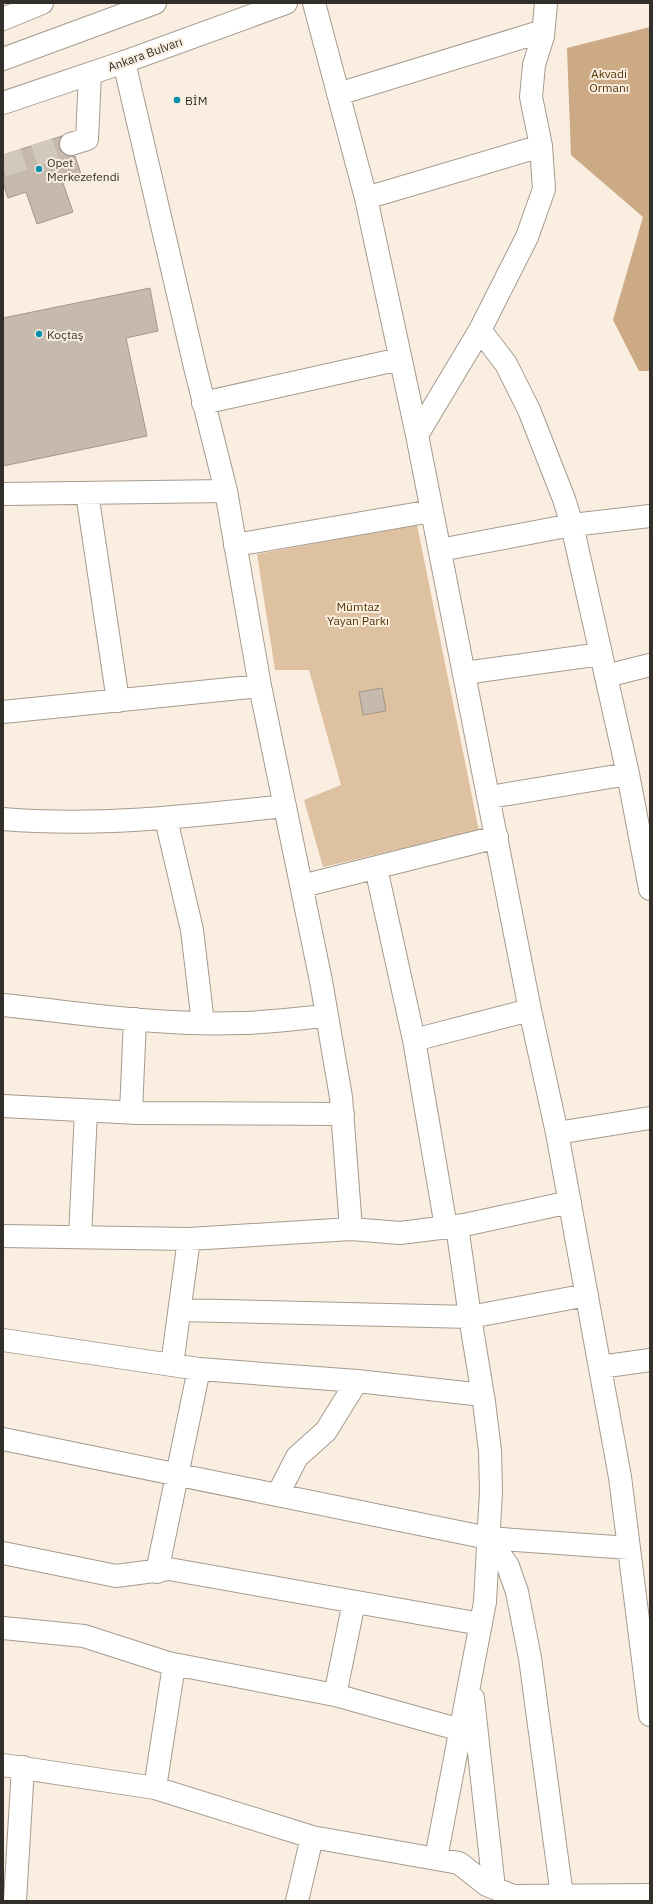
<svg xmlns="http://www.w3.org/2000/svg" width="653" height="1904" viewBox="0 0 653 1904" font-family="'IBM Plex Sans',sans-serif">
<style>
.green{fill:#dec1a1}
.forest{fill:#cbaa85}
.building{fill:#c6baae;stroke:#a2978b}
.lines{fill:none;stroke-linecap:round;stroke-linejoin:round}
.minor-tunnel{stroke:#d2c8bc;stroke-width:22;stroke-dasharray:22 11;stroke-linecap:butt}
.minor-casing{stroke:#a69b8f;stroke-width:24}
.major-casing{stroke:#a69b8f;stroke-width:24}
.minor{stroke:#fff;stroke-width:22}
.major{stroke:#fff;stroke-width:22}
.poi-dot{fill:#018dab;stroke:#faeee1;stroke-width:1.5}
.labels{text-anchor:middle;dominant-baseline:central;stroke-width:4;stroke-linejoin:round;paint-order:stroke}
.street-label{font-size:12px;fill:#322e29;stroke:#faeee1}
.park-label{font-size:12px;fill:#553403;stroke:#faeee1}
.poi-label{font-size:12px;fill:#322e29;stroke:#faeee1;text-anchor:start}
</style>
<rect width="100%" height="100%" fill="#faeee1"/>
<path class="green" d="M417,525L479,831L323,867L304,800L341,785L309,670H275L257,554Z"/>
<path class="forest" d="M650,27V371H639L613,320L643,217L571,155L567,48Z"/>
<path class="building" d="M62,136L59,142V148L63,153L68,156H75L81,174L62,180L73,212L37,224L26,192L8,198L3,183V155Z
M150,288L158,331L126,338L147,436L3,466V318Z
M382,688L386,711L363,715L359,692Z"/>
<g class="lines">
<path class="minor-tunnel" d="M3,166L71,144"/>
<defs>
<path id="minor" d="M314,3L366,198L417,435L530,1010L557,1133L620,1477L650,1715
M3,19L42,3
M124,62L195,367L226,491L260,686L321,981L341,1097L351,1229
M338,94L543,31
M71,144L87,139L90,74
M366,198L541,146
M480,330L506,364L529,410L564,499L572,525L628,774L650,889
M203,403L400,359
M417,435L480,330L527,237L544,189L541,146L531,97L534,65L543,36L546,3
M87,493L118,701
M3,494L226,491
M235,545L432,511
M440,550L572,525L650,516
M465,673L601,654
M606,676L650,665
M3,712L260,686
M490,797L628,774
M3,819C98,827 191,816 285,806
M166,819L192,930L203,1023
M376,868L414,1040L446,1227
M302,886L497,837
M3,1005C81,1013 161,1026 239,1023C269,1023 298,1018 327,1016
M414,1040L530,1010
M3,1106L138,1113L343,1114
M131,1112L135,1019
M557,1133L650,1118
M3,1236L189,1239L351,1229L400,1233L464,1225L570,1202
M80,1237L86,1111
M180,1310L470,1317L587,1295
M3,1340L199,1369L357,1381L483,1395
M172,1365L189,1239
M600,1367L650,1360
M3,1439L488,1538L629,1548
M278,1494L297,1457L326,1431L357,1381
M488,1538L508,1566L517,1592L530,1658L562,1896
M3,1553L116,1576L169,1569L481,1624
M157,1572L199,1369
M3,1628L84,1636L168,1663L335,1695L461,1730
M335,1695L354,1602
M473,1698L494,1888
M3,1765L155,1788L312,1837L459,1863L487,1885L513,1896L650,1895
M155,1788L174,1665
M436,1858L485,1602L491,1491L490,1451L484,1402L470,1317L457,1226
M15,1901L23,1767
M297,1901L312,1837"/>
<path id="major" d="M3,59L155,3
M3,103L124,62L286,3"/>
</defs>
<use href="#minor" class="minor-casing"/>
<use href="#major" class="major-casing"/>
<use href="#minor" class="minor"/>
<use href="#major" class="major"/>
</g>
<g class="poi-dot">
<circle cx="177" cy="100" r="4"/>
<circle cx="39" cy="169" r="4"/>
<circle cx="39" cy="334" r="4"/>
</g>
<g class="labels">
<g class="street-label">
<text transform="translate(145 54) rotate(-20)">Ankara Bulvarı</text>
</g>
<g class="park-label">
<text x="609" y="73">Akvadi<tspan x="609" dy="14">Ormanı</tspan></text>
<text x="358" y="606">Mümtaz<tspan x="358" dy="14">Yayan Parkı</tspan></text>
</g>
<g class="poi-label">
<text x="185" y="100">BİM</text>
<text x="47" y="162">Opet<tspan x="47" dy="14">Merkezefendi</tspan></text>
<text x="47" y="334">Koçtaş</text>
</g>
</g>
<rect width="653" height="1904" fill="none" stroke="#322e29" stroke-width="8"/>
</svg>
